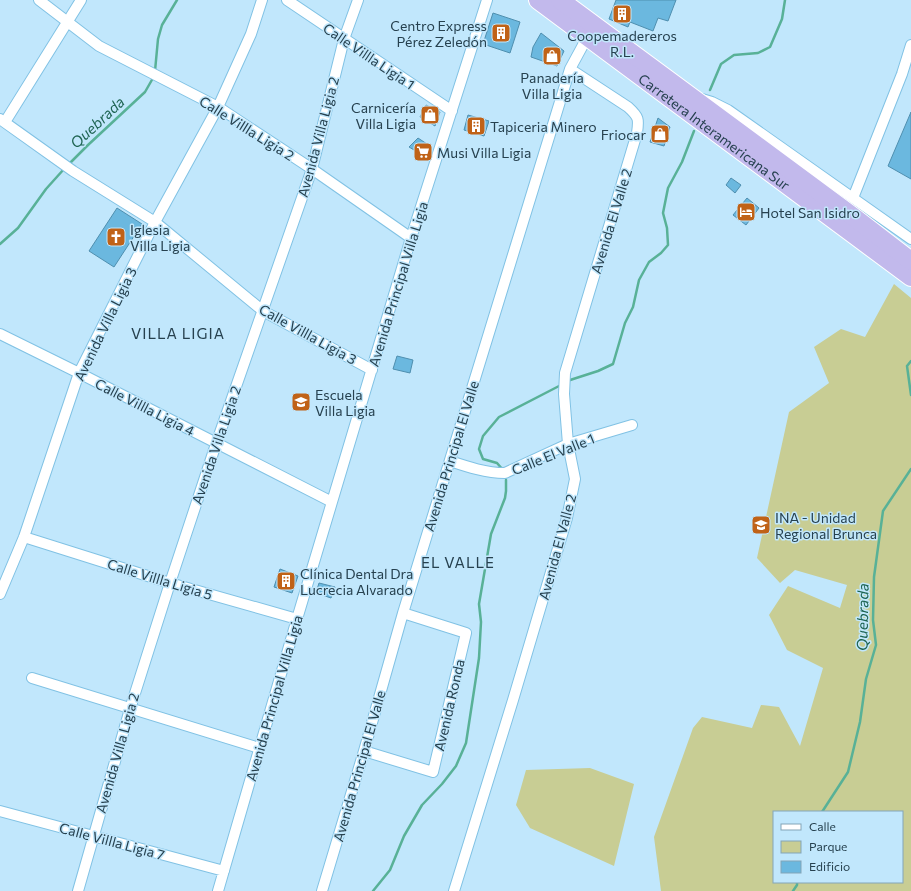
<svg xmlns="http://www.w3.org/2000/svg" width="911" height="891" viewBox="0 0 911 891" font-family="Commissioner,sans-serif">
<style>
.green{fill:#c8cd94;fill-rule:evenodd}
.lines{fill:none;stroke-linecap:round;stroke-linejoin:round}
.stream{stroke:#58b197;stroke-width:2.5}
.building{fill:#6bb8df;stroke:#4f8faf}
.street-casing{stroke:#81c2e4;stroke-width:12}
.highway-casing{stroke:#fff;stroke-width:20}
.street{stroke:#fff;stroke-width:10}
.highway{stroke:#c2b9ec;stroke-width:18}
.labels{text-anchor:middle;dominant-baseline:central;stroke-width:3;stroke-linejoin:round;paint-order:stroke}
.poi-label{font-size:14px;fill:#26414f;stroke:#c1e7fc;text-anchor:start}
.street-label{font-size:14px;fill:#26414f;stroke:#c1e7fc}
.water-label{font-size:15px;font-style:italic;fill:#1e6452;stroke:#c1e7fc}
.neighbourhood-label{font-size:15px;letter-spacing:1px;fill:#26414f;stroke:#c1e7fc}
</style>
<rect width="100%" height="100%" fill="#c1e7fc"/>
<path class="green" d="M894,284L911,298V891H661L654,837L693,728L702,717L752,728L761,705L779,707L800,746L823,668L787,650L769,615L788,586L840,608L847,585L795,570L780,583L757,558L789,412L829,383L814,347L841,329L865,337ZM774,812H902V882H774Z
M590,768L634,784L614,866L530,828L516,805L526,770Z"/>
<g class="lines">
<path class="stream" d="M155,71L158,39L162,25L177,0
M710,90L721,64L734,55L758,53L770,47L782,19L785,0
M68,165L88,145L145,92L153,78
M0,244L18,228L46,189L64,169
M911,361L907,366L911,395
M567,381L598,371L613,364L625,323L633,307L639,280L649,262L661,253L668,245L667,228L663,213L668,188L682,162L694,131
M503,470L497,463L483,459L479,449L483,436L499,417L561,385
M822,812L848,772L860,722L866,679L876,645L873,620L874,577L883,511L911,469
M373,891L390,870L404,836L422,805L442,784L456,766L466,743L479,658L481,622L479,604L491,534L505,498L506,491V480
M793,891L797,885V882"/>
</g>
<path class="building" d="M616,0H676L668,21L658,18L653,31L630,22L628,27L609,19Z
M493,13L520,22L510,53L483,44Z
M541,33L564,51L557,66L531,57L533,47Z
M426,105L440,112L435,126L420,117Z
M911,112V179L888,166Z
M468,115L489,121L484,136L464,130Z
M658,118L670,127L664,146L650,142Z
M418,138L430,146L426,157L409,147Z
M731,178L741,185L735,193L726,185Z
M747,198L759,208L746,225L733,215Z
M117,208L142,224L114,267L89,251Z
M397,356L413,360L410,373L393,369Z
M280,569L298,576L292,593L274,587Z
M319,583L335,587L331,598L316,593Z"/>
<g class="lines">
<defs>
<path id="street" d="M39,0L99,46L218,107L312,169L411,238
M287,0L452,111
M702,99L712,102L728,110L911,239
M0,119L73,171L155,222L263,311L372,370
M5,122L81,0
M853,198L902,74L911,45
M0,334L79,373L332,502
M450,461C468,467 486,473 505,473L568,444L632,425
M24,537L170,583L297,619
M0,594L24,537L79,373L155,222L218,107L251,34L262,0
M32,678L259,748
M364,751L433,772L466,633L403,613
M0,811L224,871
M78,891L130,709L170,583L216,444L312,169L344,39L358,0
M218,891L297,619L411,238L487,0
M322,891L364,751L403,613L570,69L589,34
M454,891L513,700L567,518L575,479L568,444L564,394L565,373L637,133C639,119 639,117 628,107L570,69"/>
<g id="highway">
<path id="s1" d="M538,0L911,277"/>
<path d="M560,0L855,218L911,261"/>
</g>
</defs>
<use href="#street" class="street-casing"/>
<use href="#highway" class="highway-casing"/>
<use href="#street" class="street"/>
<use href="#highway" class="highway"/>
</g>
<defs>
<symbol id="building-square" viewBox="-11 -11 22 22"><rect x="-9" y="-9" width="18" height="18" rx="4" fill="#c06217" stroke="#c1e7fc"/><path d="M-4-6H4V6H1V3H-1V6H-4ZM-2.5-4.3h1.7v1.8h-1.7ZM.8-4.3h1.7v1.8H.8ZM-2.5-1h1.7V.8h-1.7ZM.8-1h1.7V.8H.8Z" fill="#fff"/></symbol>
<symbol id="shop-square" viewBox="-11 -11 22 22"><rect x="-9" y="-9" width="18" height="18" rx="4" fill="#c06217" stroke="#c1e7fc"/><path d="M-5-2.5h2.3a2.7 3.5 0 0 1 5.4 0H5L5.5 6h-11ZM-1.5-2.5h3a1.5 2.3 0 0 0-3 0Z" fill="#fff"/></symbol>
<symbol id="supermarket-square" viewBox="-11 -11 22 22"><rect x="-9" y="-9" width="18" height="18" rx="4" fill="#c06217" stroke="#c1e7fc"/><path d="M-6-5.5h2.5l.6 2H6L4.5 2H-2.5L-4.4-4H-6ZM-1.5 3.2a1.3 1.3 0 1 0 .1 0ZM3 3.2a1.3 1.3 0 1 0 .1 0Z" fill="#fff"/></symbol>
<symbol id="hotel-square" viewBox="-11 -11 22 22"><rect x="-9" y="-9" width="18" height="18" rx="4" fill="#c06217" stroke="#c1e7fc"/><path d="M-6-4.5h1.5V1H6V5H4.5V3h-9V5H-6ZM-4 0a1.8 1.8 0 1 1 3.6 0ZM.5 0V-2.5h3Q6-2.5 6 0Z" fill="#fff"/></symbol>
<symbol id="church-square" viewBox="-11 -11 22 22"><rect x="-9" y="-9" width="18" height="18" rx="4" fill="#c06217" stroke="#c1e7fc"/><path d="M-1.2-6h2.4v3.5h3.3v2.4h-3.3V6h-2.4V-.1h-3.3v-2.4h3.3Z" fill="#fff"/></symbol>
<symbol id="school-square" viewBox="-11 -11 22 22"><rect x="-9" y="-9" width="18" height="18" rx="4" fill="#c06217" stroke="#c1e7fc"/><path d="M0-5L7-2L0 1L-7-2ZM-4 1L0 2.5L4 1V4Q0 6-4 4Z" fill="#fff"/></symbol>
<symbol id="university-square" viewBox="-11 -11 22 22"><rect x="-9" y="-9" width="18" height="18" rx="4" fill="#c06217" stroke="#c1e7fc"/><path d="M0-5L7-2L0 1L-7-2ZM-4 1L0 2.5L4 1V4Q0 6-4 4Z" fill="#fff"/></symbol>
</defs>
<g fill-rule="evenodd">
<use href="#building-square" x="611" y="3" width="22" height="22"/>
<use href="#building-square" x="490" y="22" width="22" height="22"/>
<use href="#shop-square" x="541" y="45" width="22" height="22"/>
<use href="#shop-square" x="419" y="104" width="22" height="22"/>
<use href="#building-square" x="465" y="115" width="22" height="22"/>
<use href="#shop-square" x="649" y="123" width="22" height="22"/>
<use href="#supermarket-square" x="412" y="141" width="22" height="22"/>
<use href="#hotel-square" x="735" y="201" width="22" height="22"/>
<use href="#church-square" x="105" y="226" width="22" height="22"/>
<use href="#school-square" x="290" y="391" width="22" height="22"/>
<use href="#university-square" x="750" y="514" width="22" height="22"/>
<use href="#building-square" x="275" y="570" width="22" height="22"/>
</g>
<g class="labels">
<g class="poi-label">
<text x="487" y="25" text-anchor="end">Centro Express<tspan x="487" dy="16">Pérez Zeledón</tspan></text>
<text x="622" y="35" text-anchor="middle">Coopemadereros<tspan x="622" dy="16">R.L.</tspan></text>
<text x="552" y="77" text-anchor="middle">Panadería<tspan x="552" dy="16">Villa Ligia</tspan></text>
<text x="416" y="107" text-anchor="end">Carnicería<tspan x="416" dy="16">Villa Ligia</tspan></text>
<text x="490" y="126">Tapiceria Minero</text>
<text x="646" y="134" text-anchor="end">Friocar</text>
<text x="437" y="152">Musi Villa Ligia</text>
<text x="760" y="212">Hotel San Isidro</text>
<text x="130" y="229">Iglesia<tspan x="130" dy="16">Villa Ligia</tspan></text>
<text x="315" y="394">Escuela<tspan x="315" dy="16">Villa Ligia</tspan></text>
<text x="775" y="517">INA - Unidad<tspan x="775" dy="16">Regional Brunca</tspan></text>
<text x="300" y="573">Clínica Dental Dra<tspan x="300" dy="16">Lucrecia Alvarado</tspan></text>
</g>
<g class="street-label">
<text transform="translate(369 56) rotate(34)">Calle Villla Ligia 1</text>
<text transform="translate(247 128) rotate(32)">Calle Villla Ligia 2</text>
<text stroke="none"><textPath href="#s1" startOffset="220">Carretera Interamericana Sur</textPath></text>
<text transform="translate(318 137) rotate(-75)">Avenida Villa Ligia 2</text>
<text transform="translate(611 221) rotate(-73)">Avenida El Valle 2</text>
<text transform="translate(398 284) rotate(-73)">Avenida Principal Villa Ligia</text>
<text transform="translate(105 324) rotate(-64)">Avenida Villa Ligia 3</text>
<text transform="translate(308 334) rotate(29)">Calle Villla Ligia 3</text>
<text transform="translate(145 407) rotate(27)">Calle Villla Ligia 4</text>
<text transform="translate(216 445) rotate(-71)">Avenida Villa Ligia 2</text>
<text transform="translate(553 454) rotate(-22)">Calle El Valle 1</text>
<text transform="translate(451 456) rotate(-73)">Avenida Principal El Valle</text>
<text transform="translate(557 547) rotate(-75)">Avenida El Valle 2</text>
<text transform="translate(160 579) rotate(17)">Calle Villla Ligia 5</text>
<text transform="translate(274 698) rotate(-74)">Avenida Principal Villa Ligia</text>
<text transform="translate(449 705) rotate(-77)">Avenida Ronda</text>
<text transform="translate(117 753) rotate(-74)">Avenida Villa Ligia 2</text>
<text transform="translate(359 766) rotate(-74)">Avenida Principal El Valle</text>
<text transform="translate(112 841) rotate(15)">Calle Villla Ligia 7</text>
</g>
<g class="water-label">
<text transform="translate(97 122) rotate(-43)">Quebrada</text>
<text transform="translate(862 617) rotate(-89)">Quebrada</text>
</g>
<g class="neighbourhood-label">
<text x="178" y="333">VILLA LIGIA</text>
<text x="458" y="562">EL VALLE</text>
</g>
</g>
<rect x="773" y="811" width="130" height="72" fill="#c1e7fc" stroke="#83a5b7"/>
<rect x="781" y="824" width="20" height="6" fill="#ffffff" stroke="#83a5b7"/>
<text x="809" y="831" font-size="12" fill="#26414f">Calle</text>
<rect x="781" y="841" width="20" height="12" fill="#c8cd94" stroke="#83a5b7"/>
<text x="809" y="851" font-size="12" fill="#26414f">Parque</text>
<rect x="781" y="861" width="20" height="12" fill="#6bb8df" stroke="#83a5b7"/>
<text x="809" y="871" font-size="12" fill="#26414f">Edificio</text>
</svg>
